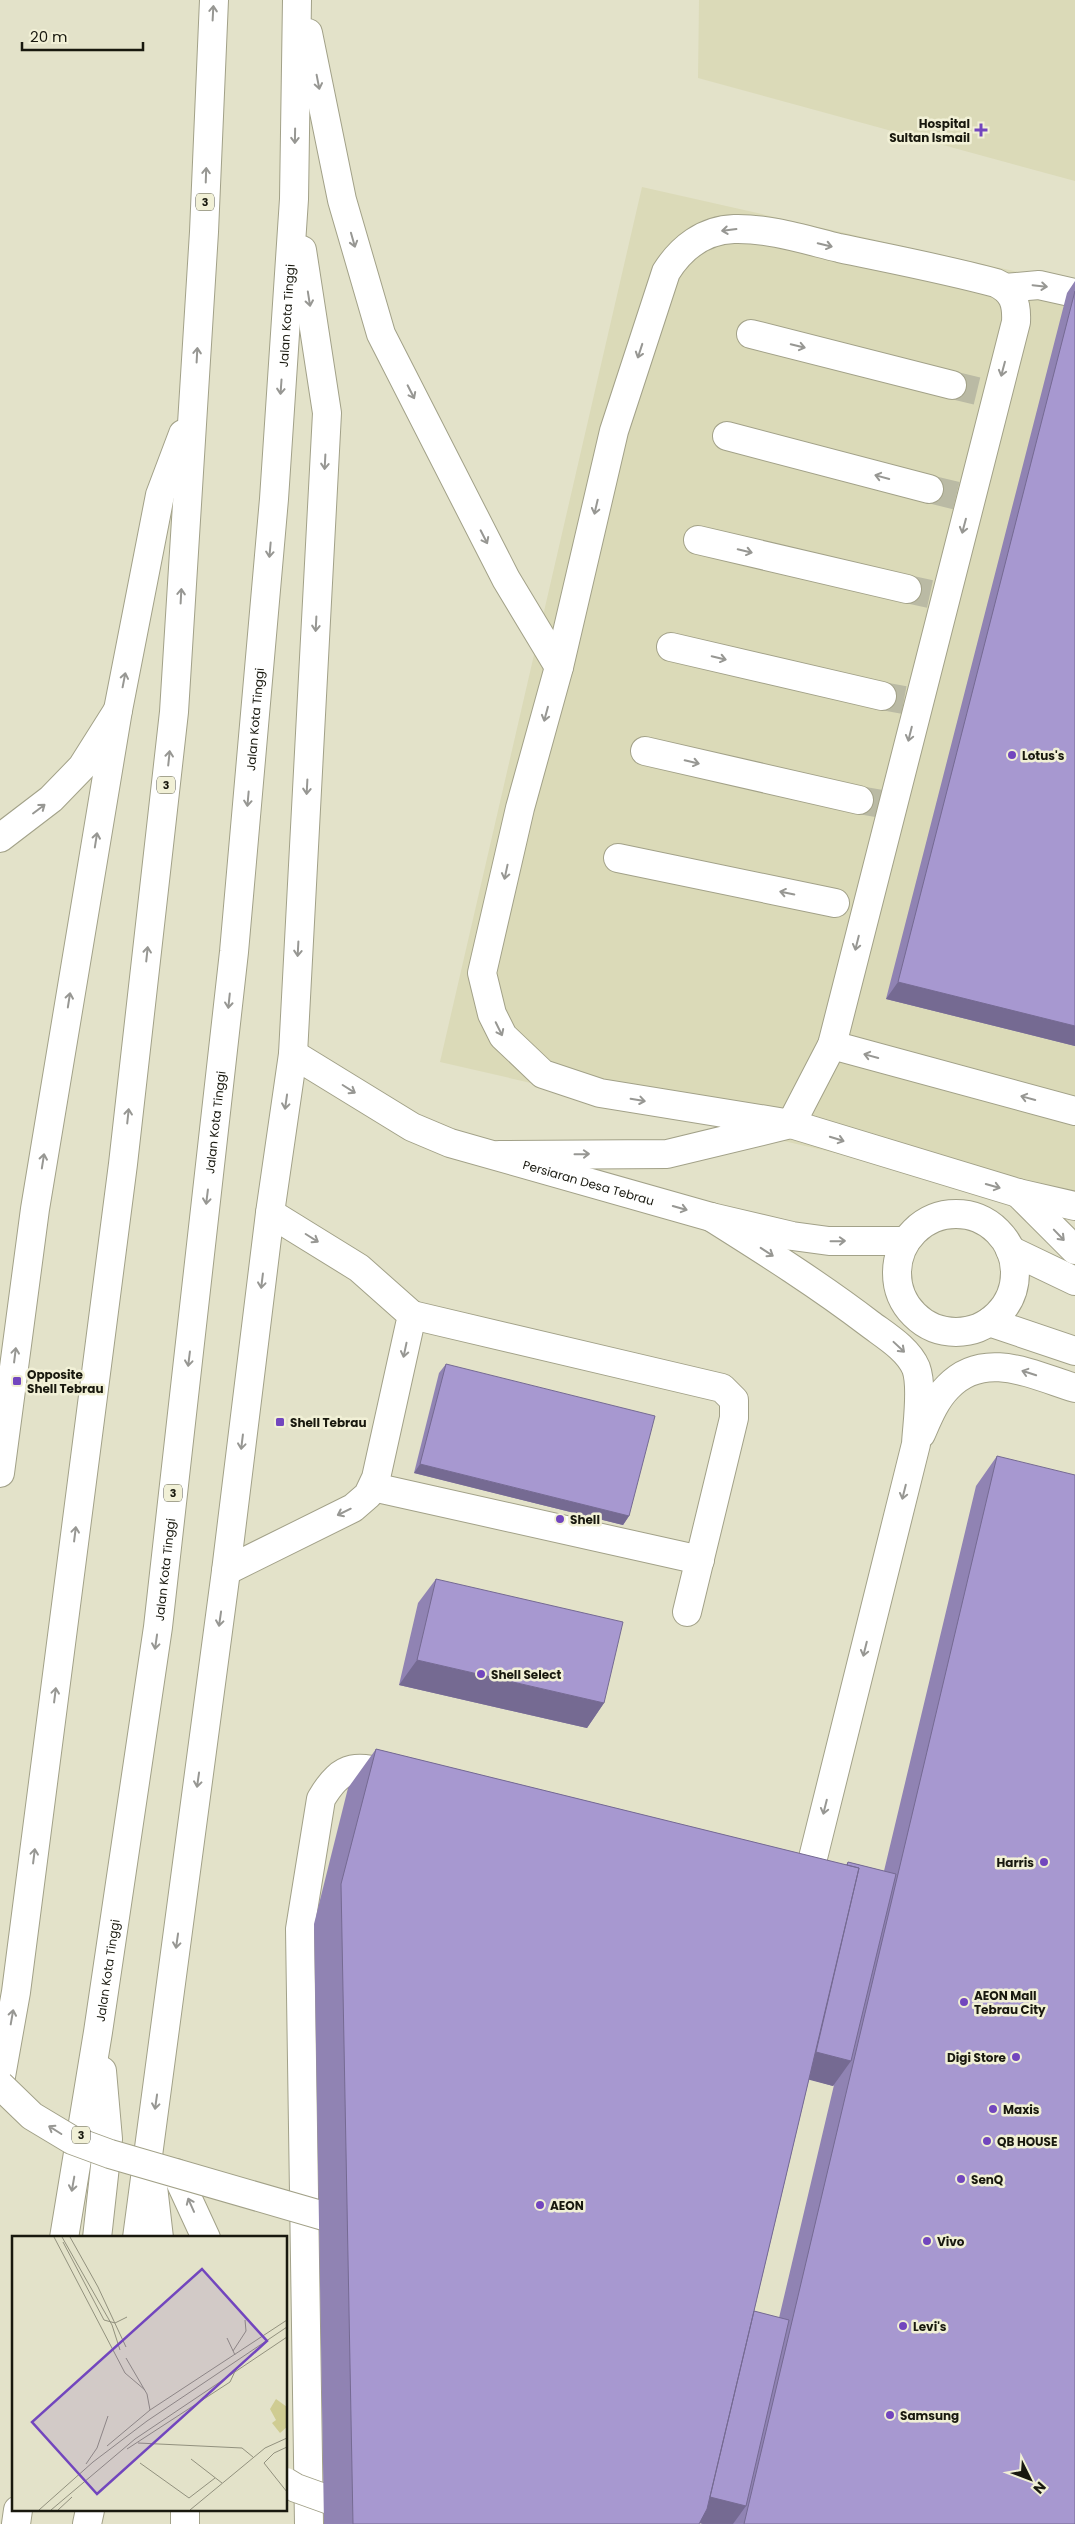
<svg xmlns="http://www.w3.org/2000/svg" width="1075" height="2524" viewBox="0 0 1075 2524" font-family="Poppins,sans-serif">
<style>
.built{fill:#dbdab8}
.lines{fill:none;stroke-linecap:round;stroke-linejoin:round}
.minor-tunnel{stroke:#babaa4;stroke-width:28;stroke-dasharray:28 14;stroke-linecap:butt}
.minor-casing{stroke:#a2a188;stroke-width:30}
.highway-casing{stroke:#a2a188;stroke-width:30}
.minor{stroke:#fff;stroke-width:28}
.highway{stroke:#fff;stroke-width:28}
.highway-bridge-casing{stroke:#a2a188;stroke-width:30;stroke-linecap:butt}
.highway-bridge{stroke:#fff;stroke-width:28}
.wall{fill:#9083b3;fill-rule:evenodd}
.shaded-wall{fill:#756a92}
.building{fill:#a798d0;stroke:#756a92}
.oneway{stroke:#979793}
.poi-dot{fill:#7246be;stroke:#f1f0d6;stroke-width:2}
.labels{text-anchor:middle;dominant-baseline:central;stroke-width:5;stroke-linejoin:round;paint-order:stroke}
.shield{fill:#f1f0d6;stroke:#59594a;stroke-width:1}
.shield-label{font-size:11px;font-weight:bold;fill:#18180e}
.poi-label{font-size:12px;font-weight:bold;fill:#18180e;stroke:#f1f0d6;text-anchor:start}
.street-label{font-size:12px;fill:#18180e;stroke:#f1f0d6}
.inset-road{fill:none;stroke:#92917e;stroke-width:1}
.view{fill:#7246be;fill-opacity:0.15;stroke:#7246be;stroke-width:2.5}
.inset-edge{fill:none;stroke:#18180e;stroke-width:2.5}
</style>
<rect width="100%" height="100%" fill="#e3e2c9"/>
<path class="built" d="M699,0H1075V181L698,78Z
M642,187L1075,285V1208L440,1062Z"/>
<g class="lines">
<path class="minor-tunnel" d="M952,385L977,391
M929,489L970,499
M907,589L930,594
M882,696L904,700
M859,800L882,804"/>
<defs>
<g id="minor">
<path d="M1005,288L1039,285L1075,293"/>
<path d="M751,334L952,385"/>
<path d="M727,436L929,489"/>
<path d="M698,540L907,589"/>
<path d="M671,647L882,696"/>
<path d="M645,751L859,800"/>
<path d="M0,838L51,799L82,767L118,710"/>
<path d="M618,858L835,903"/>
<path d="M832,1045L1075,1111"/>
<path id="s1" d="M293,1054L412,1127L450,1143L711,1217L792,1236L829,1241H906"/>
<path d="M499,1155L667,1154L791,1124L832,1045L1016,322C1017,303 1013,291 996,283C944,269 891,259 839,248C806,240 769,228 734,229C704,230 681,248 666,272L614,431L559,667L520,808L482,973L492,1014L503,1036L543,1074L600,1093L791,1124L1018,1193L1075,1206"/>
<path d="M1018,1193L1075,1250"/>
<circle cx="956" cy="1273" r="59"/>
<path d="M711,1217C765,1251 819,1285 870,1324C886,1336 908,1349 916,1368C923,1387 917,1424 916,1444L804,1894"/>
<path d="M1010,1250L1075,1281"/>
<path d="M412,1315L722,1388L734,1400V1418L687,1612"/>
<path d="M989,1322L1075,1351"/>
<path d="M921,1434C928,1418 935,1400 948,1387C984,1349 1033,1375 1075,1388"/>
<path d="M373,1487L700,1560"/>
<path d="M226,1571L353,1508L368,1495L376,1478L412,1315L359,1268L270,1213"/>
<path d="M151,2169L159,2238"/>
<path d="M185,2524V2510"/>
<path d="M309,2524L300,1929L321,1799C344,1760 359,1766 399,1777"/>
</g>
<g id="highway">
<path d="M308,33L342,200L381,334L506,579L559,667"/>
<path d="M0,1473L35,1209L118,710L160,495L183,434"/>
<path d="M0,2082L16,1992L123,1164L174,712L204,232L214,0"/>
<path d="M176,2173L206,2238"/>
<path id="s2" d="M64,2238L98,2032L158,1627L234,952L274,499L294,199L297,0"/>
<path d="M97,2238L108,2139L102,2071"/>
<path d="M137,2238L226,1571L270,1213L293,1054L327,413L302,250"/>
<path d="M16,2524L18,2510"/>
<path d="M87,2524L90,2510"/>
</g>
</defs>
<use href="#minor" class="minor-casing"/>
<use href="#highway" class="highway-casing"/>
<use href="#minor" class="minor"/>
<use href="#highway" class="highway"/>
<defs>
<path id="highway-bridge" d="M0,2085L32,2116L72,2140L110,2154L324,2216
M286,2482L296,2488L335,2502"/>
</defs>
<use href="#highway-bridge" class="highway-bridge-casing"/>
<use href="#highway-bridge" class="highway-bridge"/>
</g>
<path class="wall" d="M1075,281V1046L886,999L1067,293Z
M446,1364L629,1516L623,1525L414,1473L439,1373Z
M997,1456L1075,2524H703L700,2523L699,2524H324L314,1924L348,1788L376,1749L846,1865L848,1862L884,1871L976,1486ZM809,2079L833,2086L834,2085L779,2318L754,2311Z
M436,1579L604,1703L587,1728L399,1685L418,1603Z"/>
<path class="shaded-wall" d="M898,982L1075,1026V1046L886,999Z
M420,1464L629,1516L623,1525L414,1473Z
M417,1660L604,1703L587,1728L399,1685Z
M809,2050L851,2061L833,2086L791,2075Z
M703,2495L746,2506L733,2524H703L686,2520Z"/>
<path class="building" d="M1075,291V1026L898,982Z
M446,1364L655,1416L629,1516L420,1464Z
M997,1456L1075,1475V2524H744Z
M436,1579L623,1622L604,1703L417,1660Z
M376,1749L859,1868L707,2509L699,2524H353L341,1884Z
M848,1862L896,1874L851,2061L816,2052L859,1868L847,1865Z
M754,2311L789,2320L746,2506L710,2497Z"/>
<defs><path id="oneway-shaft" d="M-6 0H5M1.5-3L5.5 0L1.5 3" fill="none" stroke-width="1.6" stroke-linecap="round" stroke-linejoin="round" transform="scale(1.25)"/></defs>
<g class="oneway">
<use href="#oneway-shaft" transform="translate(213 13) rotate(-87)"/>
<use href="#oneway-shaft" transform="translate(318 82) rotate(79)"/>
<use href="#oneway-shaft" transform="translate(295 136) rotate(91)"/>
<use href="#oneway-shaft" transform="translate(206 175) rotate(-88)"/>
<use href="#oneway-shaft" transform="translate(729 230) rotate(173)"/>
<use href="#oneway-shaft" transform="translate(353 240) rotate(74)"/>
<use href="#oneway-shaft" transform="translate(825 245) rotate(13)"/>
<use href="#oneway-shaft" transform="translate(1040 286) rotate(6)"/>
<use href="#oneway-shaft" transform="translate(309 299) rotate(81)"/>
<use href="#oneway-shaft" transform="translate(798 346) rotate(14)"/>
<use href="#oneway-shaft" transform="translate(640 351) rotate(108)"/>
<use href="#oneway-shaft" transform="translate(197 355) rotate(-87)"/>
<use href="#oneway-shaft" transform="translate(1003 369) rotate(105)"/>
<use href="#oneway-shaft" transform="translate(281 387) rotate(94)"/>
<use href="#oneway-shaft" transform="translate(411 392) rotate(63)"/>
<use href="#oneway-shaft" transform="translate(325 462) rotate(93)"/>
<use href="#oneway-shaft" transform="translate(882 477) rotate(-165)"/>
<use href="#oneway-shaft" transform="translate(596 507) rotate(103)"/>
<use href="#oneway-shaft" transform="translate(964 526) rotate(105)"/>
<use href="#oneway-shaft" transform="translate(484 537) rotate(63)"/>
<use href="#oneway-shaft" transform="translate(270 550) rotate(95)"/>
<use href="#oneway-shaft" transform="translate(745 551) rotate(13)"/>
<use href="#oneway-shaft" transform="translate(181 596) rotate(-87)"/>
<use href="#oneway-shaft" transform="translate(316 624) rotate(93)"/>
<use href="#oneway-shaft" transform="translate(719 658) rotate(13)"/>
<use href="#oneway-shaft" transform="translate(124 680) rotate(-79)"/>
<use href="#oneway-shaft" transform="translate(546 714) rotate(105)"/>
<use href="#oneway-shaft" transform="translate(910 734) rotate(104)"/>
<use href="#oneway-shaft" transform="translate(169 758) rotate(-84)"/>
<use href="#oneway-shaft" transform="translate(692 762) rotate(13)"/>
<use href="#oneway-shaft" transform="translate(307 787) rotate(93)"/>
<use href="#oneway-shaft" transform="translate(248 799) rotate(95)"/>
<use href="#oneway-shaft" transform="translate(39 809) rotate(-37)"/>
<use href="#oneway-shaft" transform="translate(96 840) rotate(-81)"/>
<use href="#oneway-shaft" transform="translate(506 872) rotate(102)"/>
<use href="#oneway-shaft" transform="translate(787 893) rotate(-168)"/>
<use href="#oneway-shaft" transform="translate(857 943) rotate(104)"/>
<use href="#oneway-shaft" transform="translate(298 949) rotate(93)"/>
<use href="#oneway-shaft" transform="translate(147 954) rotate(-84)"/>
<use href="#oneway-shaft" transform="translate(69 1000) rotate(-81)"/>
<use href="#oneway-shaft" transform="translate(229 1001) rotate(96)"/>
<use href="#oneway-shaft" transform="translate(499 1029) rotate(64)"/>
<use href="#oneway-shaft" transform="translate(871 1056) rotate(-165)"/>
<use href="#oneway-shaft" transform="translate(349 1089) rotate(32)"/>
<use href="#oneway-shaft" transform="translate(1028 1098) rotate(-165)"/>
<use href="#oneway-shaft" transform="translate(638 1100) rotate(9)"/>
<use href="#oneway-shaft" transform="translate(286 1102) rotate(98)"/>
<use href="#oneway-shaft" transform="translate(128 1116) rotate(-84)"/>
<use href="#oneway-shaft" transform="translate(837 1139) rotate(17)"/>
<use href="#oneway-shaft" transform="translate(582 1154) rotate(-1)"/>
<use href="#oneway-shaft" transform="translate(43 1161) rotate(-81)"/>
<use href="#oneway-shaft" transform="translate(993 1186) rotate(16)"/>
<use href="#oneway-shaft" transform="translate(207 1197) rotate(97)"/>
<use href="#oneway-shaft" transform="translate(680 1208) rotate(16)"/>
<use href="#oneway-shaft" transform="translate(1059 1235) rotate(46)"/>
<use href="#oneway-shaft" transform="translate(312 1238) rotate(32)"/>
<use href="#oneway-shaft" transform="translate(838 1241) rotate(-1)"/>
<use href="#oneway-shaft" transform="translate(767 1252) rotate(33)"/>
<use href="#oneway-shaft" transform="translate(262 1281) rotate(97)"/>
<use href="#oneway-shaft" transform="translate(899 1347) rotate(43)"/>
<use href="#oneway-shaft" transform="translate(405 1350) rotate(102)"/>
<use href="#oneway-shaft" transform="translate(15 1355) rotate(-83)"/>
<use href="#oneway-shaft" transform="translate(189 1359) rotate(97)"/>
<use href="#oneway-shaft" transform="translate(1029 1373) rotate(-162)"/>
<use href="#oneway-shaft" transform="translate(242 1442) rotate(97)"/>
<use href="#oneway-shaft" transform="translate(904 1492) rotate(104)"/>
<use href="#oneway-shaft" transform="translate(344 1512) rotate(154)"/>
<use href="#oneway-shaft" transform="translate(75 1534) rotate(-83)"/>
<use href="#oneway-shaft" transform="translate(220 1619) rotate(98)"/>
<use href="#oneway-shaft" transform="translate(156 1642) rotate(98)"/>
<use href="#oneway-shaft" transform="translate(865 1649) rotate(104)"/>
<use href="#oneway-shaft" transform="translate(55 1695) rotate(-83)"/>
<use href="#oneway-shaft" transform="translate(198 1780) rotate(98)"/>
<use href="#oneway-shaft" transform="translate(825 1807) rotate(104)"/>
<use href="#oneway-shaft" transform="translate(34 1856) rotate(-83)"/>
<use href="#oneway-shaft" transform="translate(177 1941) rotate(98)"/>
<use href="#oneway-shaft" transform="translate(12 2017) rotate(-80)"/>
<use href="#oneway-shaft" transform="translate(156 2102) rotate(98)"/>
<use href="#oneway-shaft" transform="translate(55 2130) rotate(-148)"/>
<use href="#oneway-shaft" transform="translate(73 2184) rotate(100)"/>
<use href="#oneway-shaft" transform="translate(191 2205) rotate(-114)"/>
</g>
<g class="poi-dot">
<path d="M978.5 122.5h5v5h5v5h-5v5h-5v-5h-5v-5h5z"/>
<circle cx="1012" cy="755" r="5"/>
<rect x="12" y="1376" width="10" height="10" rx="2.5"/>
<rect x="275" y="1417" width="10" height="10" rx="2.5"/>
<circle cx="560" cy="1519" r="5"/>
<circle cx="481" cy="1674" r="5"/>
<circle cx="1044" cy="1862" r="5"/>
<circle cx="964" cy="2002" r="5"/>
<circle cx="1016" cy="2057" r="5"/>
<circle cx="993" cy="2109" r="5"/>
<circle cx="987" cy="2141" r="5"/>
<circle cx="961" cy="2179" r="5"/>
<circle cx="540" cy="2205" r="5"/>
<circle cx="927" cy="2241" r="5"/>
<circle cx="903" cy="2326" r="5"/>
<circle cx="890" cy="2415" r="5"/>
</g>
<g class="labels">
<g class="shield">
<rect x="196" y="193.5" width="18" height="17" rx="4"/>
<rect x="157" y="776.5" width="18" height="17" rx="4"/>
<rect x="164" y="1484.5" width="18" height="17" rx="4"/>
<rect x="72" y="2126.5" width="18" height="17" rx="4"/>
</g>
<g class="shield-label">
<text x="205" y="202">3</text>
<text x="166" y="785">3</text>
<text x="173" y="1493">3</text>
<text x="81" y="2135">3</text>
</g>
<g class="poi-label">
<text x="970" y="123" text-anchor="end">Hospital<tspan x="970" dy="14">Sultan Ismail</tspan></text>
<text x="1022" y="755">Lotus's</text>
<text x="27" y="1374">Opposite<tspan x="27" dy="14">Shell Tebrau</tspan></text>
<text x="290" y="1422">Shell Tebrau</text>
<text x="570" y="1519">Shell</text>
<text x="491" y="1674">Shell Select</text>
<text x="1034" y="1862" text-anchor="end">Harris</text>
<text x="974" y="1995">AEON Mall<tspan x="974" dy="14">Tebrau City</tspan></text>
<text x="1006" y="2057" text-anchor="end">Digi Store</text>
<text x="1003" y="2109">Maxis</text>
<text x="997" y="2141">QB HOUSE</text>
<text x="971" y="2179">SenQ</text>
<text x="550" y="2205">AEON</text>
<text x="937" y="2241">Vivo</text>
<text x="913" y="2326">Levi's</text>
<text x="900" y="2415">Samsung</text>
</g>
<g class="street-label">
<text stroke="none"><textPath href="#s2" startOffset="1936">Jalan Kota Tinggi</textPath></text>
<text stroke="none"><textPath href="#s2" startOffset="1531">Jalan Kota Tinggi</textPath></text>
<text stroke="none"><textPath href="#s2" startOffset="1126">Jalan Kota Tinggi</textPath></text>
<text stroke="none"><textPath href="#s1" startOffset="325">Persiaran Desa Tebrau</textPath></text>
<text stroke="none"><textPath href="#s2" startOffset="676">Jalan Kota Tinggi</textPath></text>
<text stroke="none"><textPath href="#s2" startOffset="271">Jalan Kota Tinggi</textPath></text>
</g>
</g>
<g transform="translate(12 2236)">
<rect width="275" height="275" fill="#e3e2c9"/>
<path d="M264,163L275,171V191L268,197L260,187L264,184L258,173Z" fill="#cfcc92"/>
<path class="inset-road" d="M42,1L113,137L133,154M50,1L100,89L108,114M58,1L86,51L114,111M51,6L92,84L103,87L115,81M215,102L223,119M221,115L234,95L233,84M114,122L135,158L138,174M126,207L230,212L241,221M95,210L138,174L275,84M275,211L262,217L252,227L275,256M115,213L218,146L225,131M179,223L210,247M128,227L177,262L203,242M74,228L85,212L96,180M27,274L81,226L135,185L275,91M39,274L123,203L275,101M46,274L60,261M178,274L253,212L275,202"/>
<path class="view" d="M190,33L255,105L85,258L20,186Z"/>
<rect width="275" height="275" class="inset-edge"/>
</g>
<g transform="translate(1030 2479) rotate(132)" stroke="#f1f0d6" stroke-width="4" paint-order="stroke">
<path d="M0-4L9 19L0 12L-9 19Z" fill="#18180e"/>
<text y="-8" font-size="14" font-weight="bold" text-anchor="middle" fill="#18180e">N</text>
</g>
<path d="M22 42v8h121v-8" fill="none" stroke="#18180e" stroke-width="2.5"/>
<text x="30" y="42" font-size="15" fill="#18180e" stroke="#f1f0d6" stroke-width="4" paint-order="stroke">20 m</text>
</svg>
